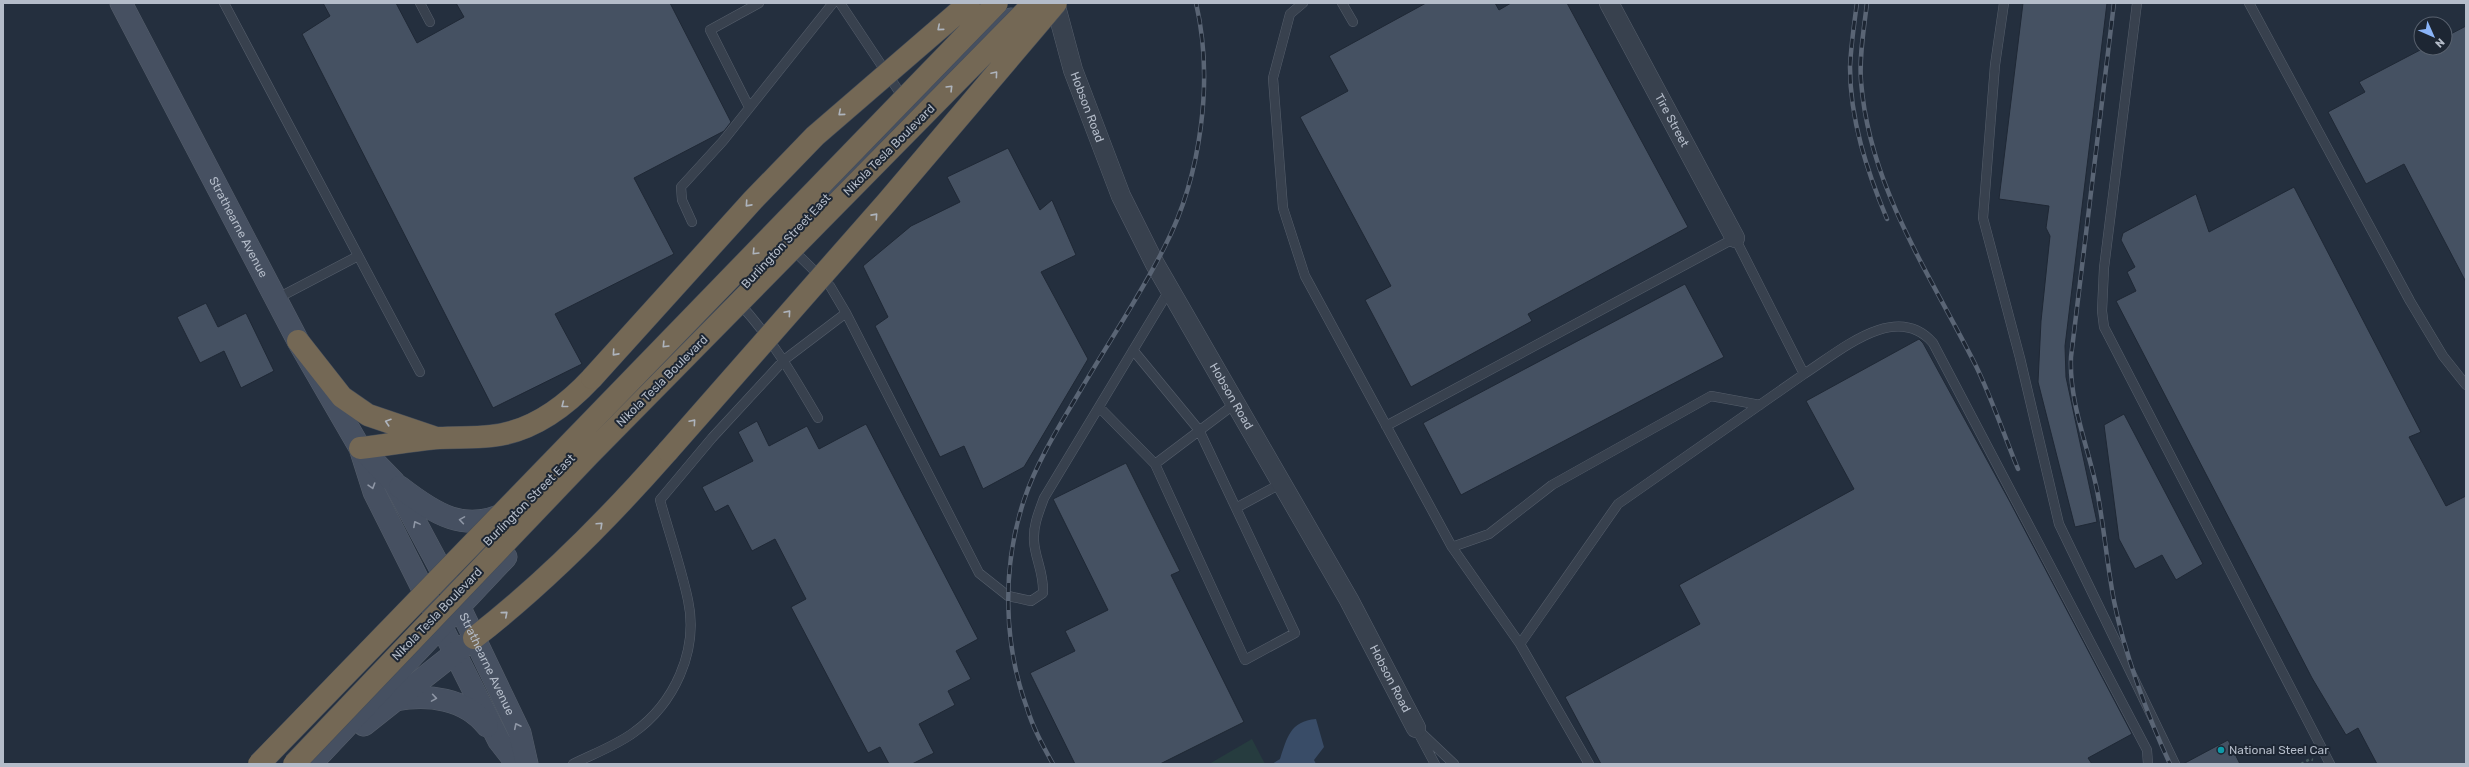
<svg xmlns="http://www.w3.org/2000/svg" width="2469" height="767" viewBox="0 0 2469 767" font-family="Rubik,sans-serif">
<style>
.green{fill:#263c3f}
.water{fill:#394c67}
.building{fill:#455162;stroke:#1f2835}
.lines{fill:none;stroke-linecap:round;stroke-linejoin:round}
.lane-casing{stroke:#565f6c;stroke-width:10}
.street-casing{stroke:#565f6c;stroke-width:20}
.secondary-casing{stroke:#565f6c;stroke-width:23}
.highway-casing{stroke:#434c59;stroke-width:23}
.path{stroke:#44595c;stroke-width:2.5;stroke-dasharray:3 3;stroke-linecap:butt}
.lane{stroke:#38414e;stroke-width:9}
.street{stroke:#38414e;stroke-width:19}
.secondary{stroke:#465061;stroke-width:22}
.highway{stroke:#746855;stroke-width:22}
.rail-casing{stroke:#5a6575;stroke-width:4.5}
.rail{stroke:#1d2633;stroke-width:3;stroke-dasharray:9;stroke-linecap:butt}
.highway-bridge-casing{stroke:#434c59;stroke-width:23;stroke-linecap:butt}
.highway-bridge{stroke:#746855;stroke-width:22}
.oneway{stroke:#aeb4bd}
.oneway2{stroke:#8e96a5}
.culture-dot{fill:#0f9aa8;stroke:#1d2633;stroke-width:1.5}
.labels{text-anchor:middle;dominant-baseline:central;stroke-width:4;stroke-linejoin:round;paint-order:stroke}
.street-label{font-size:12px;fill:#b4bcc9;stroke:#1d2633}
.poi-label{font-size:12px;fill:#b4bcc9;stroke:#1d2633;text-anchor:start}
</style>
<rect width="100%" height="100%" fill="#242f3e"/>
<path class="green" d="M1252,739L1265,764H1209Z"/>
<path class="water" d="M1316,719L1324,747L1314,760L1316,764H1272L1280,759C1287,738 1290,721 1316,719Z"/>
<path class="building" d="M323,3H396L417,43L464,17L456,3H670L731,122L724,131L634,178L674,254L555,314L582,364L493,408L302,34L330,16Z
M1426,3H1495L1499,10L1511,3H1567L1688,227L1528,314L1532,321L1411,387L1365,300L1391,286L1300,117L1348,91L1329,56Z
M2023,3H2107L2065,346L2066,377L2097,522L2075,527L2038,382L2041,321L2050,236L2046,228L2049,206L1999,199Z
M2466,26V282L2404,164L2366,184L2328,112L2365,92L2359,82L2424,48H2445V37Z
M1008,148L1040,210L1052,200L1076,255L1041,272L1088,359L1024,467L983,489L964,446L940,457L875,326L888,317L863,266L911,226L960,202L947,177Z
M2294,187L2421,432L2409,437L2446,506L2466,496V764H2377L2358,728L2346,735L2312,678L2116,301L2136,291L2127,272L2135,267L2121,240L2123,233L2196,194L2209,232Z
M1685,284L1724,357L1461,495L1423,423Z
M206,303L218,327L246,313L274,371L241,388L224,351L200,363L177,317Z
M1919,339L1923,343L2010,502L2132,734L2088,758L2092,764H1601L1565,697L1700,624L1679,585L1854,489L1806,401Z
M2124,414L2203,564L2176,580L2162,555L2135,569L2119,539L2104,425Z
M757,421L769,446L807,426L819,449L866,424L978,639L956,651L971,679L948,691L955,705L919,724L934,753L912,764H889L880,747L868,753L791,607L806,599L775,539L752,551L728,505L715,512L702,487L753,461L738,432Z
M1126,463L1180,571L1171,575L1244,722L1160,764H1075L1030,673L1075,651L1065,631L1108,610L1053,499Z
M2228,740L2240,764H2183Z"/>
<g class="lines">
<defs>
<path id="lane" d="M224,3L420,372
M420,3L430,22
M840,3L904,99
M1303,3L1290,14L1273,78L1283,208L1305,276L1452,547L1489,534L1552,485L1711,396L1760,405
M1342,3L1353,22
M2004,3L1995,65L1983,218L2020,358L2059,524L2175,764
M2137,3L2104,268L2102,311L2104,327L2330,764
M2249,3L2410,301L2443,356L2466,385
M749,107L710,30L759,3
M692,222L682,200L681,187L723,141L833,3
M792,249L830,286L846,313
M276,299L358,256
M738,302C771,337 794,377 818,418
M1804,374C1839,352 1896,300 1933,343L2147,750L2148,764
M1099,407L1155,464L1245,660L1295,633L1199,430L1133,350
M1386,426L1735,238L1804,374L1618,504L1520,644L1589,764
M1155,464L1236,403
M1236,508L1282,483
M1452,547L1520,644
M1416,728L1454,764
M1420,736L1435,764
M573,764C593,754 615,746 633,733C674,704 699,651 688,600C681,567 669,533 660,500L712,438L784,360L846,313L979,573L1008,596L1031,601L1043,593C1044,572 1035,559 1034,541C1033,525 1039,512 1044,498L1170,289"/>
<g id="street">
<path id="s1" d="M1055,3L1073,70L1121,196L1155,264L1349,600L1416,728"/>
<path id="s2" d="M1609,3L1735,238"/>
</g>
<g id="secondary">
<path id="s3" d="M121,3L298,341L360,448L374,492L499,741L517,764"/>
<path d="M966,50L1011,19"/>
<path d="M797,229L954,62"/>
<path id="s4" d="M363,450L394,482L448,583L520,733L527,764"/>
<path d="M400,487C435,514 465,534 508,512"/>
<path d="M395,700C428,694 465,698 487,726"/>
<path d="M364,725L465,645"/>
<path d="M311,764L506,557"/>
</g>
<path id="highway" d="M298,341L342,397L368,415L433,437
M360,448C387,445 413,440 439,438C457,437 474,438 491,436C532,432 565,407 592,378
M474,638C545,583 609,518 668,451"/>
</defs>
<use href="#lane" class="lane-casing"/>
<use href="#street" class="street-casing"/>
<use href="#secondary" class="secondary-casing"/>
<use href="#highway" class="highway-casing"/>
<path class="path" d="M2301,764L2310,759L2313,760"/>
<use href="#lane" class="lane"/>
<use href="#street" class="street"/>
<use href="#secondary" class="secondary"/>
<use href="#highway" class="highway"/>
<defs>
<path id="rail" d="M1857,3C1854,24 1851,46 1850,67C1850,120 1867,171 1887,219
M1867,3C1864,29 1859,56 1861,81C1869,187 1930,274 1976,366C1992,399 2004,435 2018,469
M2114,3L2071,357C2069,403 2088,446 2097,490C2104,527 2107,564 2114,601C2124,652 2148,717 2170,764
M1053,764C1043,746 1033,728 1027,708C1003,643 1002,566 1024,500C1037,461 1060,425 1080,391C1108,343 1140,296 1165,246C1201,176 1214,80 1196,3"/>
</defs>
<use href="#rail" class="rail-casing"/>
<use href="#rail" class="rail"/>
<defs>
<path id="highway-bridge" d="M592,378L753,200L815,136L969,3
M668,451L887,202L1056,3
M259,764L997,3
M294,764L590,454L1034,3"/>
</defs>
<use href="#highway-bridge" class="highway-bridge-casing"/>
<use href="#highway-bridge" class="highway-bridge"/>
</g>
<defs><path id="oneway-chevron" d="M-2-3.5L2.5 0L-2 3.5" fill="none" stroke-width="1.6" stroke-linecap="round" stroke-linejoin="round"/></defs>
<g class="oneway">
<use href="#oneway-chevron" transform="translate(940 28) rotate(139)"/>
<use href="#oneway-chevron" transform="translate(995 74) rotate(-50)"/>
<use href="#oneway-chevron" transform="translate(950 88) rotate(-45)"/>
<use href="#oneway-chevron" transform="translate(841 113) rotate(139)"/>
<use href="#oneway-chevron" transform="translate(748 204) rotate(132)"/>
<use href="#oneway-chevron" transform="translate(875 216) rotate(-48)"/>
<use href="#oneway-chevron" transform="translate(755 252) rotate(134)"/>
<use href="#oneway-chevron" transform="translate(788 313) rotate(-49)"/>
<use href="#oneway-chevron" transform="translate(665 345) rotate(134)"/>
<use href="#oneway-chevron" transform="translate(615 353) rotate(132)"/>
<use href="#oneway-chevron" transform="translate(564 405) rotate(142)"/>
<use href="#oneway-chevron" transform="translate(388 422) rotate(-162)"/>
<use href="#oneway-chevron" transform="translate(693 422) rotate(-49)"/>
<use href="#oneway-chevron" transform="translate(600 525) rotate(-43)"/>
<use href="#oneway-chevron" transform="translate(505 614) rotate(-41)"/>
</g>
<g class="oneway2">
<use href="#oneway-chevron" transform="translate(372 486) rotate(73)"/>
<use href="#oneway-chevron" transform="translate(462 520) rotate(-171)"/>
<use href="#oneway-chevron" transform="translate(416 524) rotate(-118)"/>
<use href="#oneway-chevron" transform="translate(434 698) rotate(9)"/>
<use href="#oneway-chevron" transform="translate(517 726) rotate(-116)"/>
</g>
<circle class="culture-dot" cx="2221" cy="750" r="4"/>
<g class="labels">
<g class="street-label">
<text stroke="none"><textPath href="#s1" startOffset="109">Hobson Road</textPath></text>
<text stroke="none"><textPath href="#s2" startOffset="133">Tire Street</textPath></text>
<text transform="translate(889 150) rotate(-45)">Nikola Tesla Boulevard</text>
<text stroke="none"><textPath href="#s3" startOffset="253">Strathearne Avenue</textPath></text>
<text transform="translate(786 241) rotate(-47)">Burlington Street East</text>
<text transform="translate(662 381) rotate(-45)">Nikola Tesla Boulevard</text>
<text stroke="none"><textPath href="#s1" startOffset="433">Hobson Road</textPath></text>
<text transform="translate(529 500) rotate(-45)">Burlington Street East</text>
<text transform="translate(437 614) rotate(-46)">Nikola Tesla Boulevard</text>
<text stroke="none"><textPath href="#s4" startOffset="249">Strathearne Avenue</textPath></text>
<text stroke="none"><textPath href="#s1" startOffset="757">Hobson Road</textPath></text>
</g>
<g class="poi-label">
<text x="2229" y="750">National Steel Car</text>
</g>
</g>
<rect width="2469" height="767" fill="none" stroke="#b4bcc9" stroke-width="8"/>
<g transform="translate(2433 36) rotate(135)"><circle r="19" fill="#1d2633" stroke="#59626f"/>
<path d="M0-3L7 15L0 10L-7 15Z" fill="#8ab4f8"/>
<text y="-6" font-size="11" font-weight="bold" text-anchor="middle" fill="#b4bcc9">N</text>
</g>
</svg>
